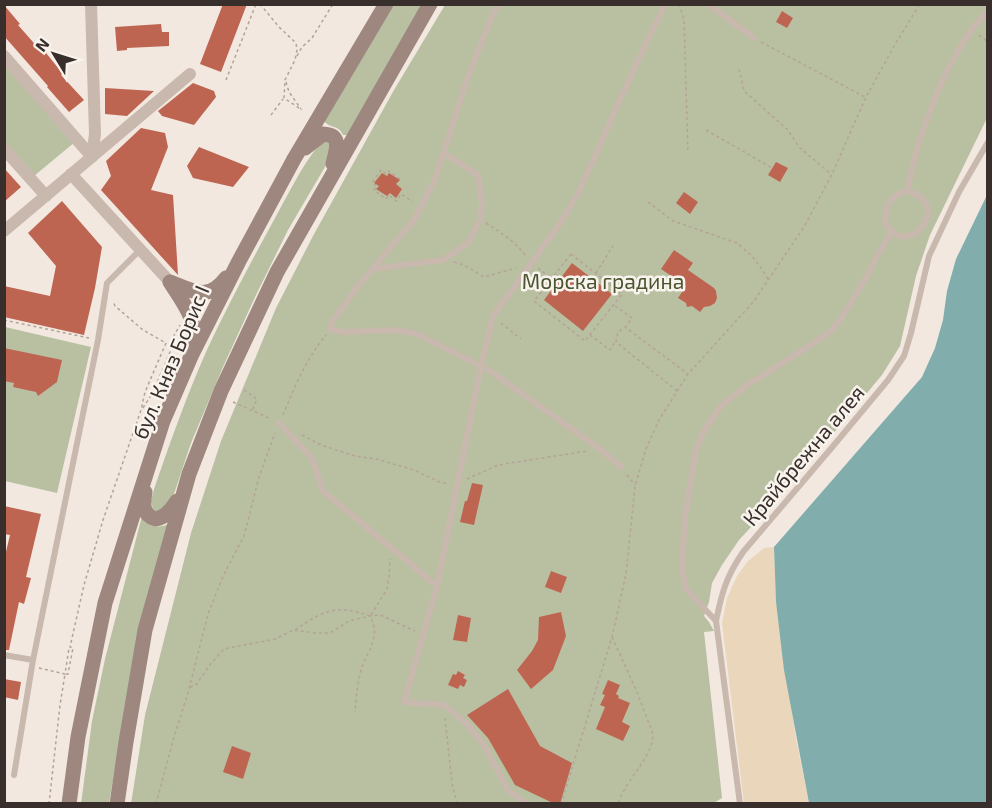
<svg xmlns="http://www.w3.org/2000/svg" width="992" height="808" viewBox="0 0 992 808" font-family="'Exo 2',sans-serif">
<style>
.green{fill:#b8c0a1}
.sand{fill:#ead6ba}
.water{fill:#81adac}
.building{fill:#be6552}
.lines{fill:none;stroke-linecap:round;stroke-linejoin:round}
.path{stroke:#b5a297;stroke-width:1.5;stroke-dasharray:3 3;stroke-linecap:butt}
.service{stroke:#c9b8ad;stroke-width:6}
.minor{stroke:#c9b8ad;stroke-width:12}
.secondary{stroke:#9d877e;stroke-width:15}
.labels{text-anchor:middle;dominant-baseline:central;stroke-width:5;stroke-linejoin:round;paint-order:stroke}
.park-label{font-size:21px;fill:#4a5530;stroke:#f9f3ed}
.street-label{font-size:21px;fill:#382e2b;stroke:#f9f3ed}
</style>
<rect width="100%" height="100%" fill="#f2e8e0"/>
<path class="green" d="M394,5H422L347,135H343C338,124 330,129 324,121Z
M445,5H987V118L930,235L916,276L900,346L882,375L790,485L739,540L722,565L712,583L709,602L704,616L709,622L714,631L704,632L722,798L712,804H131L145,715L191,533L221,441L276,308L313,236L394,90Z
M4,61L75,142L34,176L5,143Z
M325,141L330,142L332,155L288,230L256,295L223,367L191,443L170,506L159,512L153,509L151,501L154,489C170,443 186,397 206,352C229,302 256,253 282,205C290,191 312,147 325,141Z
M5,327L91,347L57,493L5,481Z
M142,516C149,528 159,529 171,523L132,669L109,803L81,804L92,721L105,659Z"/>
<path class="sand" d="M774,547L776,602L796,739L809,803H744L722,623L727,598L737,576L748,561L764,548Z"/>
<path class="water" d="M987,195V803H809L784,670L776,602L774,547L922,377L935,348L943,320L947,291L956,259Z"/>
<path class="building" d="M223,4H247L221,72L200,64Z
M4,5L20,24L18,25L40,50L42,48L63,74L61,75L84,100L69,112L47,87L48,86L4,36Z
M782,11L793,18L787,28L776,22Z
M161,24L162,32H169V46L127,48V50L117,51L115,27Z
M193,83L214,91L216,97L194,125L162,116L158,111Z
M105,88L154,91L127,116L105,114Z
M141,128L165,133L168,147L151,190L173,195L178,275L101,190L111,176L106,161Z
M199,147L249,167L233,187L193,178L187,166Z
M776,162L788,168L780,182L768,175Z
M4,168L21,187L4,202Z
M382,173L387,176L389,173L400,180L396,184L402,189L396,198L390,193L387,196L376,189L379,186L374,183Z
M684,192L698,202L690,214L676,203Z
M62,201L102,247L95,288L84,335L4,317V286L50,296L56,266L28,233Z
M674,250L693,263L688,270L714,288L716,291L717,298L715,303L710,306L704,307L700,312L692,306L687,307L686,303L678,298L686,286L661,269Z
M572,263L612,294L583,331L544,300Z
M4,348L62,360L57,382L38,396L36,392L13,387L14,383L4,381Z
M472,483L483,485L474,525L460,522L465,501H467Z
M4,506L41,514L26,577L31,578L24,604L19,602L9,650H4V560L10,535L4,534Z
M551,571L567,577L561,593L545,587Z
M561,612L566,636L553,670L531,689L517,670L532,651L538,640L539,617Z
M458,615L471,618L467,642L453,640Z
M458,671L465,675L463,678L467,680L464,687L460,685L458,689L448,685L453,674L456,675Z
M4,679L21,682L18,700L4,697Z
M608,680L620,685L616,694L619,696L618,698L630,703L622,722L630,726L623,741L596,729L605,707L600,705L605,695L602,694Z
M508,689L540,746L572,763L560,804H555L515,785L488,738L467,715Z
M232,746L251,753L243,779L223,772Z"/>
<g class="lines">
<path class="path" d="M260,4L279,27L296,43L297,50L295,60L285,80L284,98L302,110
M679,4L684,19L688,153
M979,35L988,42
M761,42L865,97
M297,56L302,47L312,38L333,4
M739,69L744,91L788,130L799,147L831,174
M226,80L256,4
M286,82L289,92L301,109
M271,115L283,99
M706,130L772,168
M400,179L389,171L386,174L381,170L372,183L377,186L374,190L386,199L389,195L396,201L401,194L413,202
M648,202L673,221L737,243L752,256L761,268L768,279
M486,223C502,233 515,242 526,256
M571,254L622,294L585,341L534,301Z
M454,262L464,265L484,277L516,268
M538,268L551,278
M596,273L613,246
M615,306L632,318L626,326
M4,320L89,338
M501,323L521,339
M590,335L610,350L615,342
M244,390L257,399L252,411
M677,391L616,342L618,332L625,327L688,374
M233,402L271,419
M143,408L153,392L170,352L172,339L180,325
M283,415C295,386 306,359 326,335
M302,435L321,445L355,456L376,459L414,470L442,483H448
M627,475L635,485
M467,479L498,465L587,451
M371,615L387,589L389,577L390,559
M295,630C324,610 336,604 370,616C383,640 364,653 360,674C357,687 356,700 355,712
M612,637L637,692L653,734C654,756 625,780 618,804
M39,668L65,674L69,648
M190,687L196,685L209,666L224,649L275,639L294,630L315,633H330L349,621L370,616L380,615L415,631
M445,718L452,783L457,804
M49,804L60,705L65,674H68L73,648L70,647L84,585L103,520L141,410L145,392L166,343L143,330L115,306L113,301
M156,804L174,737L188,693L208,614L224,574L244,536L259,477L275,433
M561,804L612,637L626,574L635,486L646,449L659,420L688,374L754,301L804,227L833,172L866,97L897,41L920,4"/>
<path class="service" d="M498,4L489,23L467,80L434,182L414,220L358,286L332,322L330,329L342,332L391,330L415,333L481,366L493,373L600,449L621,467
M708,4L754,38
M907,191C919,131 946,55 988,10
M907,191C955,204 908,259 887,226C885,222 885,218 886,213C887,200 896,194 907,191Z
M372,269L443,260L468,243L480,220L482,204L478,175L444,153
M279,423L312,458L323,491L437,586L404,702L444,705L467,724L484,745L508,790L527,804
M437,586L481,366L493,316L559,225L578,194L627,84L665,4
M716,621L686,589L682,569L685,516L696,449L705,429L721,406L746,386L817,341L831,331L843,316L868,274L879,252L892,232
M4,655L33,660
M14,775L33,660L98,340L107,283L140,250
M740,804L716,621C722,592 726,577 743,552L834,445L888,380L904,356L911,333L929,256L959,192L988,142"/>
<path class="minor" d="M91,4L95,134L92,157
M4,56L92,157
M4,149L46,196
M71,174L170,282
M4,231L190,74"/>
<path class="secondary" d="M305,148L323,134C343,135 336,150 333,164
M170,282C193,291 208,302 226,278
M170,282C184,304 198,320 193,347
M145,492C143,504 142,515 156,519C166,517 172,509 177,501
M69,804L78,737L105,603L163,421L192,354L239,261L294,159L386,4
M117,804L126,742L145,630L189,474L221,391L277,272L430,4"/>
</g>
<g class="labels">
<g class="park-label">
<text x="603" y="280">Морска градина</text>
</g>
<g class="street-label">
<text transform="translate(170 362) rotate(-67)">бул. Княз Борис I</text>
<text transform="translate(803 455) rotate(-50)">Крайбрежна алея</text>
</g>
</g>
<rect width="992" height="808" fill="none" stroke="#382e2b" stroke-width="12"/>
<g transform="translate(54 54) rotate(308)" stroke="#f9f3ed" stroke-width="4.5" paint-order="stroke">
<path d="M0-4.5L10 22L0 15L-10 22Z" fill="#382e2b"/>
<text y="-9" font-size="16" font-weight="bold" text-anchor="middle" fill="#382e2b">N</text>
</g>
</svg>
